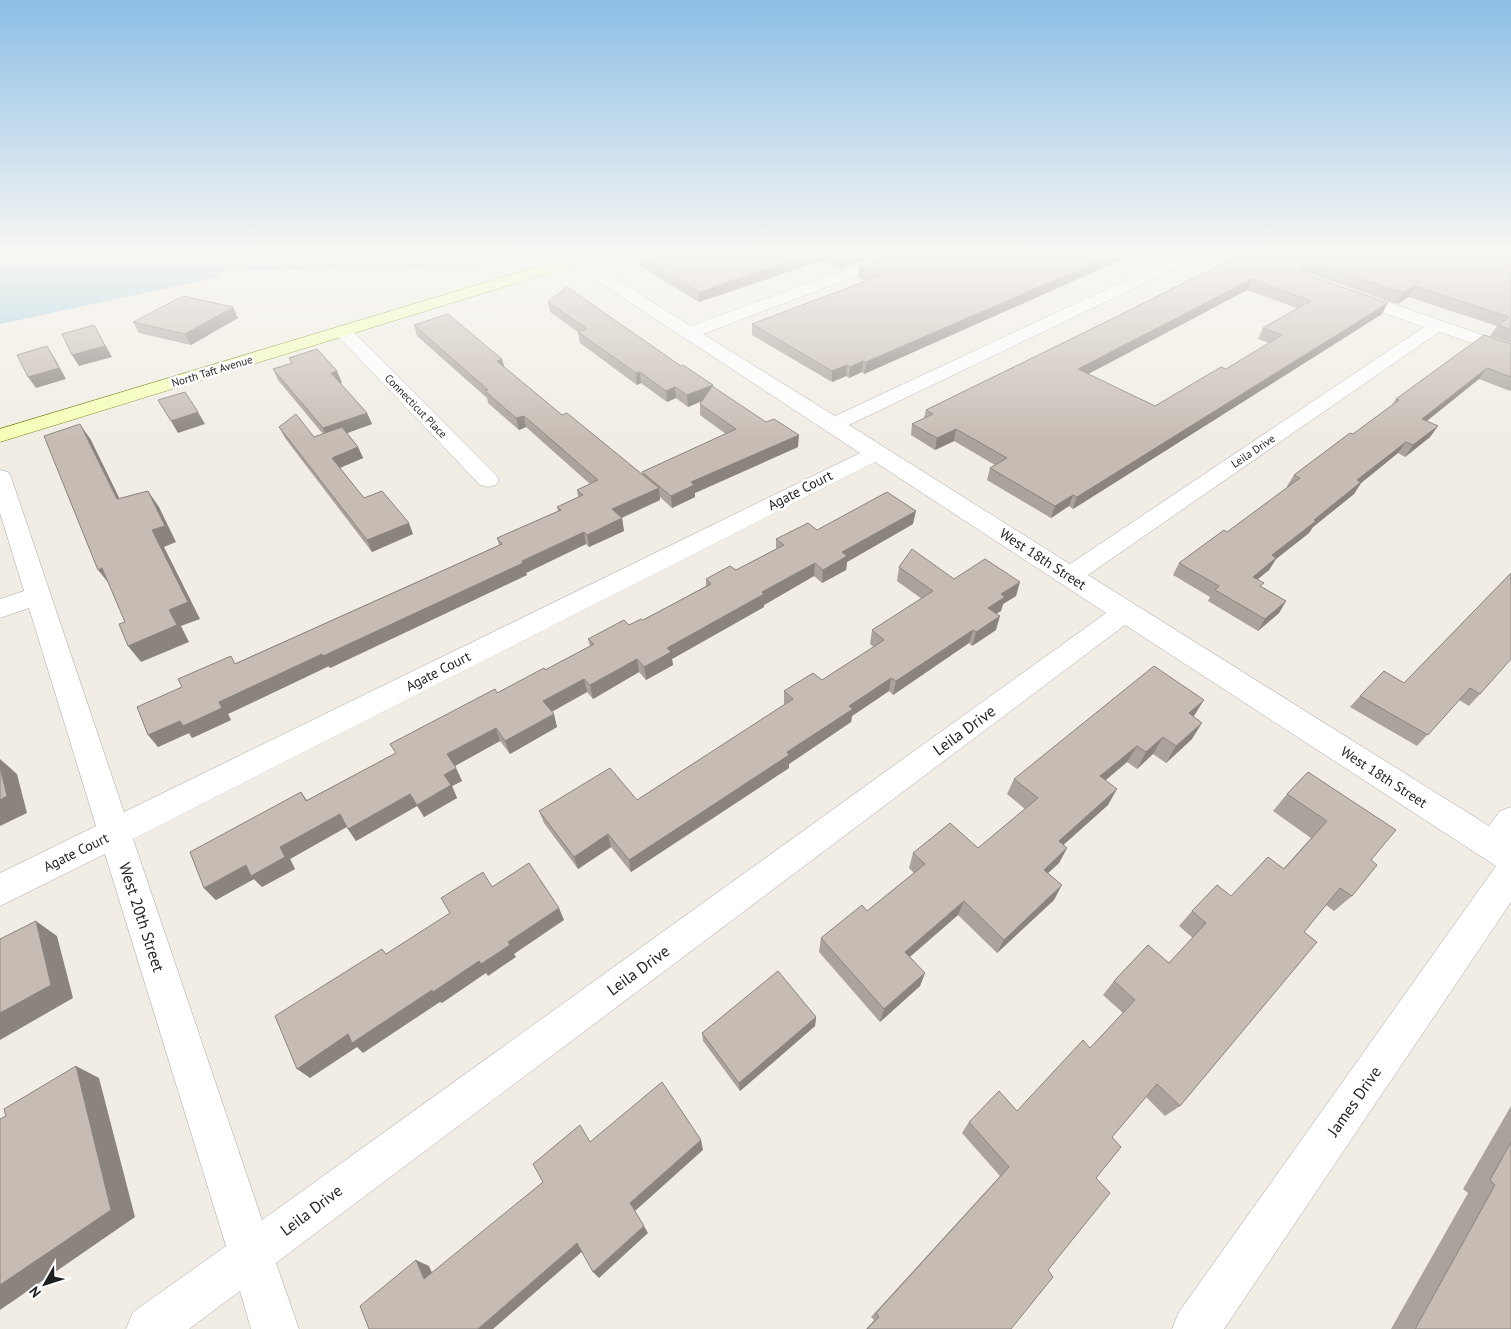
<svg xmlns="http://www.w3.org/2000/svg" width="1511" height="1329" viewBox="0 0 1511 1329" font-family="'PT Sans',sans-serif">
<style>
.water{fill:#a2cee1}
.lines{fill:none;stroke-linecap:round;stroke-linejoin:round}
.street-casing{stroke:#a6a6a6;stroke-width:1}
.secondary-casing{stroke:#667c00;stroke-width:1}
.street{fill:#fff;fill-rule:evenodd}
.secondary{fill:#f5feb6;fill-rule:evenodd}
.wall{fill:#aaa29b;fill-rule:evenodd}
.shaded-wall{fill:#8b847e}
.building{fill:#c6bcb4;stroke:#8b847e;fill-rule:evenodd}
.labels{text-anchor:middle;dominant-baseline:central;stroke-width:5;stroke-linejoin:round;paint-order:stroke}
.far-street-label{font-size:11px;fill:#1f1f1f;stroke:#fff}
.street-label{font-size:14px;fill:#1f1f1f;stroke:#fff}
.near-street-label{font-size:16px;fill:#1f1f1f;stroke:#fff}
</style>
<rect width="100%" height="100%" fill="#f1ede5"/>
<path class="water" d="M0,254H530L469,269L355,267L251,271C236,260 224,273 210,279L0,324Z"/>
<g class="lines">
<defs>
<path id="street" d="M887,254H909L906,257L703,334L835,416L1182,254L1200,255L1197,258L849,425L1070,564L1424,327L1344,299L1342,295L1344,291H1356L1511,345V356L1439,332L1088,575L1489,826L1500,811L1511,807V902L1224,1329H1172L1179,1312L1496,866L1125,625L276,1263L299,1329H251L240,1291L189,1329H126L133,1312L226,1246L105,854L0,906V873L96,826L29,608L0,618V599L24,591L0,513V470L8,472L11,477L124,812L860,453L570,263L567,260L570,257H580L691,326ZM875,462L1106,613L262,1220L133,839Z
M343,326L349,327L496,475L499,480L496,485L488,487L480,485L337,335L334,331L337,327Z"/>
<path id="secondary" d="M580,254H604L601,257L0,442V429Z"/>
</defs>
<use href="#street" class="street-casing"/>
<use href="#secondary" class="secondary-casing"/>
<use href="#street" class="street"/>
<use href="#secondary" class="secondary"/>
</g>
<path class="wall" d="M645,254H882L841,269L823,260L699,302L640,266L639,256Z
M1241,254H1511V343L1490,336L1497,326L1409,297L1397,304L1311,274H1305L1382,314L1073,509L1069,506L1051,518L987,480L990,468L995,465L954,441L935,450L911,435L912,424L924,418L926,410L1120,315ZM1247,290L1297,308L1263,328L1258,339L1269,343L1226,369L1155,406L1088,374Z
M1126,256L1125,258L864,374L862,372L849,378L846,376L832,382L752,335V324L867,281L858,277L859,267Z
M548,302L681,366L713,387L798,447L695,493V497L672,508L660,497V500L622,518L624,531L589,547L586,544L526,573L527,575L497,589L330,668L329,666L228,714L231,720L192,738L189,733L158,747L236,663L499,545L497,538L558,511L557,507L578,497L577,490L590,484L526,427L519,430L488,403L487,398L417,336L414,325L502,359L504,367L562,415L643,475L642,472L726,434L700,415V404L702,401L688,407L676,398L667,402L641,383L637,385L580,343L578,332L550,312Z
M238,318L191,345L139,333L133,322Z
M1511,344V390L1510,391L1479,379L1427,421L1438,426L1430,437L1405,457L1398,453L1361,483L1354,494L1313,527L1309,533L1276,559L1269,570L1257,579L1262,587L1286,601L1279,613L1258,631L1208,601L1210,597L1173,575L1179,563L1227,532L1288,487L1287,486L1294,475L1353,434L1392,405L1396,399Z
M289,358L342,383H340L367,413L372,424L347,433L358,447L363,458L340,468L364,498L413,534L372,552L285,438L279,427L314,437L323,434L278,380L273,369L291,363Z
M913,524L847,562L846,570L822,583L814,576L764,605V607L672,659L673,665L646,680L639,672L593,699L587,692L552,712L557,727L510,754L500,741L455,766L462,781L452,786L457,798L424,817L417,806L356,841L347,827L290,859L295,869L262,887L254,879L216,900L204,888L301,792L307,800L396,753L390,744L545,670L590,646L588,639L643,620L706,586V579L736,570L776,549V539L817,530Z
M899,567L954,579L1016,596L1003,604L1001,611L996,614V630L972,646L969,643L893,695L889,691L852,716L851,722L789,764V768L631,872L611,847L578,869L544,823L539,811L637,800L784,705V691L822,680L874,647L870,644L872,630L922,599L897,581Z
M1511,573L1480,694L1469,706L1459,700L1417,746L1350,707L1360,696L1404,683Z
M1194,717L1192,739L1166,763L1153,754L1137,769L1127,762L1105,780L1108,805L1063,845L1067,848L1059,863L1048,873L1054,900L997,953L958,915L910,957L925,973L920,986L880,1022L819,952L821,938L867,911L914,873L909,868L913,853L978,848L1025,809L1007,794L1014,779Z
M1308,772L1371,860L1352,896L1334,911L1326,905L1304,932L1180,1106L1165,1116L1146,1097L1112,1137L1096,1178L1048,1270L1011,1329H866L874,1320L871,1317L1000,1176L962,1133L969,1122L1017,1111L1090,1048L1123,1013L1103,995L1114,981L1169,963L1193,938L1179,926L1192,911L1231,896L1283,869L1311,838L1273,811L1287,794Z
M816,1017L815,1026L740,1091L703,1041L702,1033Z
M1511,1106V1329H1391L1468,1193L1463,1189Z"/>
<path class="shaded-wall" d="M811,254H823V260L699,302V292Z
M855,254H882L841,269L842,258Z
M1115,254H1130L1126,256L1125,258L864,374L866,362Z
M1252,279L1247,290L1075,381L1078,369Z
M1415,286L1409,297L1397,304L1403,293Z
M1388,303L1382,314L1073,509L1077,497Z
M233,307L238,318L191,345L185,334Z
M94,325L112,357L79,366L72,355Z
M47,346L54,357L66,379L36,388L28,377Z
M502,359L505,370L497,361Z
M863,361L862,372L849,378L850,367Z
M847,365L846,376L832,382V371Z
M1487,368L1479,379L1414,431L1422,419Z
M337,371L342,383L336,385L331,373Z
M640,372L641,383L637,385L636,373Z
M713,385L714,396L688,407L687,395Z
M675,387L676,398L667,402L666,391Z
M198,412L205,424L178,433L171,421Z
M367,413L372,424L328,440L323,428Z
M524,416L526,427L519,430L516,418Z
M80,424L91,440L128,516L117,499Z
M1438,426L1430,437L1405,457L1413,445Z
M956,429L954,441L935,450L937,438Z
M799,435L798,447L695,493V497L672,508L671,496L691,482Z
M1406,442L1398,453L1361,483L1354,494L1313,527L1309,533L1276,559L1269,570L1246,589L1253,577L1272,555L1314,520L1357,480Z
M358,447L363,458L337,469L332,458Z
M659,488L660,500L614,521L612,509Z
M148,491L159,507L176,542L164,547L200,619L181,626L189,642L141,662L128,646L169,610L152,530Z
M1073,495L1069,506L1051,518L1055,506Z
M916,511L913,524L847,562L846,570L822,583L823,570L842,552Z
M622,518L624,531L589,547L587,535Z
M409,523L413,534L372,552L367,540Z
M584,532L586,544L526,573L527,575L330,668L323,656Z
M815,563L814,576L764,605V607L672,659L673,665L646,680L644,667L667,648L762,592Z
M102,568L111,586L98,570Z
M1020,582L1016,596L1003,604L1001,611L984,621L988,608L1001,594Z
M1286,601L1279,613L1258,631L1265,619Z
M1000,616L996,630L972,646L976,632Z
M973,630L969,643L893,695L896,681Z
M322,654L329,666L228,714L231,720L192,738L189,733L158,747L148,735Z
M637,659L639,672L593,699L590,685Z
M891,678L889,691L852,716L851,722L789,764V768L631,872L629,860L787,752L849,706Z
M584,679L587,692L547,714L543,701Z
M1204,700L1194,716L1179,730L1189,713Z
M554,714L557,727L510,754L505,741Z
M1202,723L1192,739L1166,763L1176,746Z
M496,728L500,741L453,767L447,754Z
M1163,737L1153,754L1137,769L1146,752Z
M1137,746L1127,762L1092,792L1100,776Z
M0,759L17,774L27,813L0,826Z
M456,768L462,781L452,786L457,798L424,817L417,805L444,775Z
M1117,789L1108,805L1051,856L1059,841Z
M410,794L417,806L356,841L348,829Z
M340,814L348,826L290,859L295,869L262,887L254,879L216,900L204,888Z
M608,834L611,847L578,869L574,857Z
M1067,848L1059,863L1036,884L1044,870Z
M1062,885L1054,900L997,953L1004,940Z
M964,901L958,915L900,965L905,952Z
M559,908L564,920L514,954L516,957L488,976L486,973L442,1003L440,1002L363,1053L357,1047L310,1078L297,1069L348,1034L432,990L508,942Z
M36,921L57,936L73,998L0,1040V1013Z
M925,973L920,986L880,1022L884,1009Z
M816,1017L815,1026L740,1091L739,1083Z
M76,1066L99,1078L135,1217L0,1310V1285Z
M701,1140L703,1150L635,1211L630,1203Z
M644,1226L648,1233L599,1278L593,1272Z
M577,1243L584,1250L493,1329H478Z
M416,1260L429,1266L437,1284L424,1279Z"/>
<path class="building" d="M645,254H811L699,292L639,256Z
M832,254H855L842,258Z
M894,254H1115L866,362L863,361L850,367L847,365L832,371L752,324L879,276L859,267Z
M1241,254H1511V330L1498,325L1509,317L1415,286L1403,293L1316,264H1303L1299,268L1302,273L1388,303L1077,497L1073,495L1055,506L990,468L1007,458L956,429L937,438L912,424L933,414L926,410L1120,315ZM1252,279L1311,301L1263,328L1282,335L1226,369L1221,367L1155,406L1078,369Z
M567,287L681,366L683,365L713,385L687,395L675,387L666,391L640,372L636,373L578,332L587,329L548,302Z
M183,296L233,307L185,334L133,322Z
M448,314L502,359L497,361L562,415L567,413L659,488L612,509L622,518L587,535L584,532L522,561L523,563L493,577L323,656L322,654L219,702L222,708L183,726L180,721L148,735L137,707L182,687L178,679L231,656L235,664L502,544L497,538L561,510L557,507L583,495L577,490L598,480L524,416L516,418L485,391L488,390L414,325Z
M94,325L105,346L72,355L62,334Z
M1484,335L1511,344V377L1487,368L1422,419L1438,426L1413,445L1406,442L1357,480L1361,482L1314,520L1316,521L1272,555L1276,558L1253,577L1264,583L1260,586L1286,601L1265,619L1215,590L1219,586L1179,563L1224,530L1227,532L1300,478L1294,475L1350,433L1353,434L1399,400L1396,399Z
M47,346L59,368L28,377L17,355Z
M317,349L337,371L331,373L367,413L323,428L273,369L292,363L289,358Z
M712,386L766,422L774,419L799,435L691,482L694,485L671,496L642,472L736,429L700,404Z
M185,392L198,412L171,421L158,400Z
M296,414L314,437L342,427L358,447L332,458L364,498L382,491L409,523L367,540L279,427Z
M80,424L117,499L148,491L165,526L152,530L188,602L169,610L177,625L128,646L119,624L125,622L102,568L98,570L44,436Z
M887,492L916,511L842,552L847,556L823,570L815,563L762,592L764,594L667,648L671,652L644,667L637,659L590,685L584,679L543,701L554,714L505,741L496,728L447,754L456,768L444,775L451,785L417,805L410,794L348,829L340,814L280,847L285,857L251,876L246,865L204,888L190,852L301,792L306,801L396,753L390,744L495,689L497,693L544,668L545,670L594,644L588,639L624,620L629,625L641,619L643,620L711,584L706,579L730,566L736,570L784,545L776,539L808,523L817,530Z
M912,549L954,579L985,559L1020,582L1001,594L1005,597L988,608L1000,616L976,632L973,630L896,681L891,678L849,706L853,709L787,752L789,755L629,860L608,834L574,857L539,811L610,768L637,800L793,699L784,691L813,673L822,680L884,640L872,630L933,591L899,567Z
M1511,573V659L1480,694L1470,688L1428,735L1360,696L1384,671L1404,683Z
M1154,666L1204,700L1189,713L1202,723L1176,746L1163,737L1146,752L1137,746L1100,776L1117,789L1059,841L1067,848L1044,870L1062,885L1004,940L964,901L905,952L925,973L884,1009L821,938L862,905L867,911L925,864L913,853L950,823L978,848L1038,798L1014,779Z
M0,767L7,796L0,800Z
M1308,772L1396,830L1371,860L1377,865L1352,896L1340,888L1304,932L1317,942L1180,1106L1157,1084L1112,1137L1121,1147L1096,1178L1110,1193L1048,1270L1053,1277L1011,1329H867L879,1317L876,1313L1009,1167L969,1122L999,1091L1017,1111L1083,1040L1090,1048L1135,1000L1114,981L1148,945L1169,963L1206,923L1192,911L1217,885L1231,896L1268,857L1284,869L1327,821L1287,794Z
M529,863L559,908L508,942L510,945L481,964L479,961L433,992L432,990L352,1043L348,1034L297,1069L275,1016L382,949L386,954L450,913L441,898L483,872L492,887Z
M36,921L51,985L0,1013V939Z
M778,971L816,1017L739,1083L702,1033Z
M76,1066L111,1210L0,1285V1119L6,1116L4,1109Z
M662,1082L701,1140L630,1203L644,1226L593,1272L577,1243L478,1329H369L360,1306L416,1260L424,1279L543,1182L533,1164L580,1125L590,1142Z
M1511,1142V1329H1415L1495,1185L1490,1180Z"/>
<linearGradient id="sky" x2="0" y2="1"><stop stop-color="#8cbee5"/><stop offset="0.58" stop-color="#f9f7f3"/><stop offset="1" stop-color="#f9f7f3" stop-opacity="0"/></linearGradient>
<rect width="1511" height="440" fill="url(#sky)"/>
<g class="labels">
<g class="far-street-label">
<text transform="translate(212 371) rotate(-17)">North Taft Avenue</text>
<text transform="translate(416 406) rotate(46)">Connecticut Place</text>
<text transform="translate(1253 451) rotate(-34)">Leila Drive</text>
</g>
<g class="street-label">
<text transform="translate(800 490) rotate(-27)">Agate Court</text>
<text transform="translate(1043 559) rotate(33)">West 18th Street</text>
<text transform="translate(438 671) rotate(-27)">Agate Court</text>
<text transform="translate(1384 777) rotate(33)">West 18th Street</text>
<text transform="translate(76 852) rotate(-26)">Agate Court</text>
</g>
<g class="near-street-label">
<text transform="translate(964 730) rotate(-36)">Leila Drive</text>
<text transform="translate(142 917) rotate(72)">West 20th Street</text>
<text transform="translate(638 970) rotate(-36)">Leila Drive</text>
<text transform="translate(1354 1101) rotate(-55)">James Drive</text>
<text transform="translate(311 1210) rotate(-37)">Leila Drive</text>
</g>
</g>
<g transform="translate(45 1284) rotate(231)" stroke="#ffffff" stroke-width="4" paint-order="stroke">
<path d="M0-4L9 19L0 12L-9 19Z" fill="#1f1f1f"/>
<text y="-8" font-size="14" font-weight="bold" text-anchor="middle" fill="#1f1f1f">N</text>
</g>
</svg>
